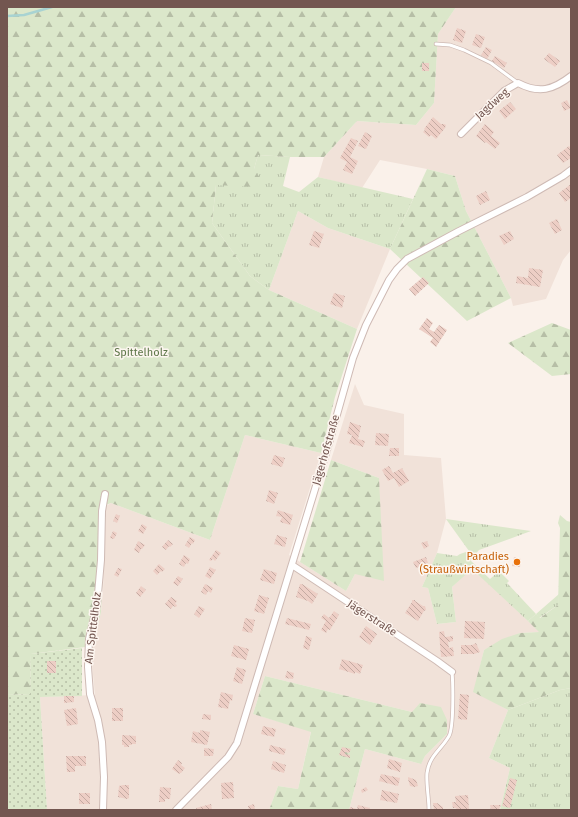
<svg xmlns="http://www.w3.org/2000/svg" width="578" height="817" viewBox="0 0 578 817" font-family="'Fira Sans',sans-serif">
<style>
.residential{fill:#f1e2d9}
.grass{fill:url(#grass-tufts)}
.forest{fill:url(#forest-firs)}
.park{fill:url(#park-dots)}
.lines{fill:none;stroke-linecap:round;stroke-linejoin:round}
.stream{stroke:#a8d3d2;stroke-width:2.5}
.building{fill:url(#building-back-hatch)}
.service-casing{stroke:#cebab4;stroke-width:4.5}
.minor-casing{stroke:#cebab4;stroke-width:8}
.service{stroke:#fff;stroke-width:3}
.minor{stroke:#fff;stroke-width:6}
.food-dot{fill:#e8710a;stroke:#fdf6f0;stroke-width:1.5}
.labels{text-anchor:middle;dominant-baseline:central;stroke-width:3;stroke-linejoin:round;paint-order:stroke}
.street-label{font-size:11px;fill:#735650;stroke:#fdf6f0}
.park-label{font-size:11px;fill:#5e7749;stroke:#fdf6f0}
.food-label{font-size:11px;fill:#c56008;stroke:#fdf6f0;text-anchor:end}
</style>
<defs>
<pattern id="grass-tufts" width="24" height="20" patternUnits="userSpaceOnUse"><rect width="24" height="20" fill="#dbe7ca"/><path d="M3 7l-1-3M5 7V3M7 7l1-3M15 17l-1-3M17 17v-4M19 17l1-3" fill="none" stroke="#b6bea6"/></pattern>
<pattern id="forest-firs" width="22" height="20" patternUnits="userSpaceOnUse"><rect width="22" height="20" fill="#dbe7ca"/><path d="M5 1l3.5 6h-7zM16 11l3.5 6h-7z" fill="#b6bea6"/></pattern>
<pattern id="park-dots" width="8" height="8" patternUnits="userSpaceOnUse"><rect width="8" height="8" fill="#dbe7ca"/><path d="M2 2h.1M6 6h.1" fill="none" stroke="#b6bea6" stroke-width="1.8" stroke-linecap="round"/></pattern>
<pattern id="building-back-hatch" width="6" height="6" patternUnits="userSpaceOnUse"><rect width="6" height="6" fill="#edcec5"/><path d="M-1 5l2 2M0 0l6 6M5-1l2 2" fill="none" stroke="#c4aaa2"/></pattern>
</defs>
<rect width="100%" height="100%" fill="#faf1ea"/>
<path class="residential" d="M456,7H571V250L563,260L546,299L513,306L511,298L466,211L455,176L427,169L380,160L362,188L318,177L324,157L357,121L416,125L434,103L438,34Z
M298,211L328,228L390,249L357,329L269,290Z
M355,384L364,405L404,414V455L441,458L446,519L437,553L422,587L428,588L437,624L456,622L452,587L472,568L540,632L520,633L484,650L474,691L508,710L489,758L510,768L500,810H349L365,749L421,764L425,756L447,734L412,712L265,676L253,714L311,731L298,789L278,786L269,810H47L40,697L95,695L92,664L93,646L101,612L103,591L106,506L111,503L210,540L245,435L321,453L289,555L346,591L355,574L379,478L331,460Z"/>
<path class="grass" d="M258,155L290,157L283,186L299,192L318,177L413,199L390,249L328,228L298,211L269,290L250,276L212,223L216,185L254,169Z
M446,519L531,531L479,550L470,560L490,579L499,571L509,581L507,583L536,614L559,594L558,605L539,618L536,614L528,621L472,569L452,587L456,622L437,624L428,588L422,587L437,553L457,556L460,554L469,551Z
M571,688V810H500L510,768L489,758L508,710L560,690Z"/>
<path class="forest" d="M7,7H456L438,34L434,103L416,125L357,121L324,157H290L258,155L254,169L260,178L256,187L216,185L212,223L250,276L269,290L357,329L335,397L321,453L245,435L210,540L111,503L106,505L101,612L93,646L31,654L30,694L7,695Z
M427,169L455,176L466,211L511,298L467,321L390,249Z
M552,323L571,330V374L552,376L508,343Z
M331,460L379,478L384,581L355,574L346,591L300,562Z
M560,515L567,521L571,522V688L560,690L508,710L473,692L484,650L502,639L520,633L539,632L528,621L536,614L540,618L558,605L560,528L558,523Z
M265,676L412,712L420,703L441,707L447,720V734L425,756L421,764L365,749L349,810H269L278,786L298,789L311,732L253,714Z"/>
<path class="park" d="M82,648V696L40,697L47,810H7V695L30,694L31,654Z"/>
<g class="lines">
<path class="stream" d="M7,16L24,15L52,7"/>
</g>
<path class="building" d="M457,28L466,31L462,43L453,40Z
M476,34L485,37L481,48L472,45Z
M486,47L492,50L487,59L481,55Z
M549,53L560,61L555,67L544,59Z
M495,56L507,63L504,68L492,61Z
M422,63H429V71H422Z
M567,100L571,108L564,111L561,103Z
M510,102L516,109L505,119L499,111Z
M433,117L441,124H444L446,125L445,128L436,139L431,135L429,137L423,132L425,130L424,129Z
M485,124L494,132L491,136L500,143L495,149L486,142L485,143L476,136Z
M365,132L372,136L366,149L358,146Z
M351,138L358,141L350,157L358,161L352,174L343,170L347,162L340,158Z
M569,146L571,149V158L563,163L557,155Z
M571,184V198L565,202L559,193Z
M486,191L490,200L480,205L476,196Z
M557,219L562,230L555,234L549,223Z
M314,231L324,234L319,248L309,245Z
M510,231L514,239L504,245L499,236Z
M529,268L543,270L540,287L516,283L517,276L528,278Z
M423,277L429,283L415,296L409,289Z
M334,293L345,296L342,308L330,304Z
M427,318L433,323L429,329L434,332L439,325L447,330L436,347L430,342L433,338L419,329Z
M350,422L361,426L358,439L365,441L363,447L349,443L352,435L347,434Z
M376,433L389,434L388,446L375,445Z
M390,448H399V456H389Z
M274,455L285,458L282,467L271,464Z
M389,466L393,473L402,468L409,481L399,487L394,478L388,481L382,470Z
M269,490L278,493L274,504L266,501Z
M278,510L293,515L290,525L280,522L282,517L276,516Z
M116,514L120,516L117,523L113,521Z
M142,524L147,527L143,534L138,531Z
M113,531L117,533L114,539L110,538Z
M277,535L287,538L285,547L274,544Z
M190,537L195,540L193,544L192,543L189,548L185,545Z
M168,540L173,544L170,547L169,546L166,550L162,547Z
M138,541L145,545L142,549H141L139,553L134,550Z
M427,541L429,546L424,549L421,543Z
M216,550L221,553L215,561L213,559L211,561L209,560Z
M184,555L190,559L188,564L186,563L184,567L179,564Z
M426,557L428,563L416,568L413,562Z
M514,557L521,559L520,567L512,566Z
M159,564L165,569L162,572L161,571L157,575L153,571Z
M210,567L216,570L210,579L205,576Z
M118,568L122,569L118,577L114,575Z
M264,569L277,573L274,584L260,580Z
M178,576L183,579L178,586L173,583Z
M205,584L213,588L211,593L208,591L206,595L201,592Z
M300,584H302L318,594L312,604L308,601L296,597Z
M141,586L146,590L140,597L136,593Z
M259,595L269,598L264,614L254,611Z
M171,597L177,601L175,604L177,605L176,607L173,606L171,609L165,604Z
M412,600H415V601L423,606H425L426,610L424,611L418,621L405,613L412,602Z
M199,606L205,609L199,618L194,614Z
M334,611L339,615L330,630L328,629L326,633L321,630L326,621L321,618L324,614L329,618Z
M245,618L255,620L252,633L242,631Z
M287,618L311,624L309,630L285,624Z
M465,621L485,622L484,639L464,638Z
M366,626L377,634L370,645L359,637Z
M444,631L445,637L453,636V641L448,642L449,648L453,647L454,656L441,657L439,632Z
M306,636L312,638L309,650L303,648Z
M476,643L480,652L474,654H461V645H472Z
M234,645L249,649L246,660L231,656Z
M342,659L363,665L360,674L355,672V674L339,669Z
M47,661H56V673H47Z
M237,667L246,670L242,684L233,681Z
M287,671L294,673L293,679L285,678Z
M221,692L233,695L232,701L230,700L228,709L218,707Z
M460,694L469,695L467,720L458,719Z
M64,696H74V702L64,703Z
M76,708L78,724L67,726L64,710Z
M112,708H123V721H112Z
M203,714L211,715V720L202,719Z
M263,726L276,729L274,737L261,734Z
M200,730L210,732L207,745L191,742L193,731L200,733Z
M122,735L136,736V744H132V745H129V747H124V745H122Z
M270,745L286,749L284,755L269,751Z
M342,747L351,749L349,753L345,752V754L350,755V758L339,755Z
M204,748L214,749L213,756H204Z
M66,756H86V766H75V772H67Z
M389,759L402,763L400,772L387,768Z
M178,760L182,763L181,765L185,768L181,773H180L179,774L172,769Z
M273,761L286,765L284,773L271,769Z
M381,774L400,778L398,786L379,781Z
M408,777L416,780L418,786L414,787L410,786L408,779Z
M510,778L517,780L510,808L502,806Z
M233,782L234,798L222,799L221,783Z
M123,785H129V798L127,799L118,797L119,786Z
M160,787L171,788L170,799H165V802H159Z
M366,787L368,790L362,793L361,790Z
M382,790L399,794L397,803L380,800Z
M79,793H90V804H79Z
M468,795L469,810H457L456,808H453L452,802H456L455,796Z
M433,803H437L443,807V810H434Z
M211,804L212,810H197L196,808Z
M254,804L255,810H249L248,806Z
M358,805L370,808L369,810H349L350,807L357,809Z
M490,805H501L499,809L491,810Z"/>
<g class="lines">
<defs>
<path id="service" d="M436,44L450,45L464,50L491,63L518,83
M429,810C429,799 426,783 427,773C429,756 441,750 449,736C454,727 453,683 452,672"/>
<path id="minor" d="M461,134L504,91L518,83C539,94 553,90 571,76
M292,565L437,661L452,672
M103,810L104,777L102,742L98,720L90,694L88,667L89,639L97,605L101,560L102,511L105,494
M176,810L228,757L237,743L327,450L353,358L366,325L389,280L397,269L407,259L459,231L527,197L563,176L571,170"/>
</defs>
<use href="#service" class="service-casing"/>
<use href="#minor" class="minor-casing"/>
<use href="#service" class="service"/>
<use href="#minor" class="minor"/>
</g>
<circle class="food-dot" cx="517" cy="562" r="4"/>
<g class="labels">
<g class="street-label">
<text transform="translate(492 104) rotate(-42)">Jagdweg</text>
<text transform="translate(326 450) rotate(-74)">Jägerhofstraße</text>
<text transform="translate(372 618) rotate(33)">Jägerstraße</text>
<text transform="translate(93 628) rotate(-83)">Am Spittelholz</text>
</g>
<g class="park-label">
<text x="141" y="352">Spittelholz</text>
</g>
<g class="food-label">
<text x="509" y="556">Paradies<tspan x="509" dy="13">(Straußwirtschaft)</tspan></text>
</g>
</g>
<rect width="578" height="817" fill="none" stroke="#735650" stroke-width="16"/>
</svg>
